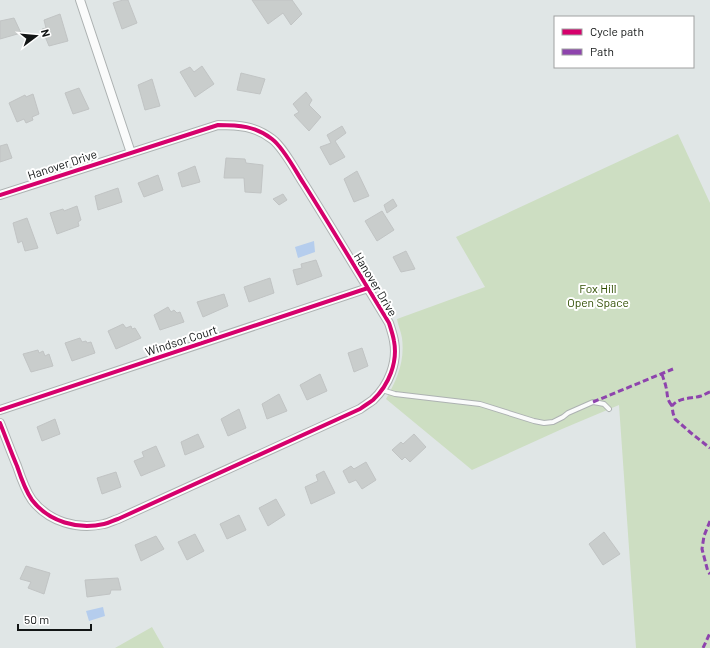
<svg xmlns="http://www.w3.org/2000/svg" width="710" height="648" viewBox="0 0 710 648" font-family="Barlow,sans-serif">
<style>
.green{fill:#cddec2}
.water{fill:#b5cded}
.building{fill:#c9cdcc;stroke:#c1c4c4}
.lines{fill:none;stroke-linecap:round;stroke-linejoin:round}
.lane-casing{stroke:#adb2b2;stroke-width:6}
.street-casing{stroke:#adb2b2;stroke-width:10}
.lane{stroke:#fafbfb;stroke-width:4}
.street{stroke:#fafbfb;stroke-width:8}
.quiet{stroke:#8e44ad;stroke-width:3;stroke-dasharray:6 3;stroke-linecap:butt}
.cycleway-casing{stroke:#fff;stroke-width:6}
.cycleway{stroke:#d6006c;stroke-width:4}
.labels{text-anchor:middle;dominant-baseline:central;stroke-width:4;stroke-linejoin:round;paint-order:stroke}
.street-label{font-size:12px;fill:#121515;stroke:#fff}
.park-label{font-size:12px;fill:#304e02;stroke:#fff}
</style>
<rect width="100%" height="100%" fill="#e0e6e6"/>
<path class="green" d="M678,134L710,203V648H636L619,405L562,429L472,470L386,399C397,379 405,362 402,338C401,332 398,325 397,319L485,287L456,237Z
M152,627L164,648H115Z"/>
<path class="water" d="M314,241L315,252L298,258L295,247Z
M103,607L105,616L89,621L86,611Z"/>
<path class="building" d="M123,0H128L137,23L122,29L113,3Z
M252,0H292L302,14L291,25L283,13L268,24Z
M60,14L68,41L49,46L42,29L46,28L44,20Z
M14,18L21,33L0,39V21Z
M202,66L214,84L195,97L180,72L190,67L194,72Z
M241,73L265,79L260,94L237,90Z
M152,79L160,106L145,110L138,85Z
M79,88L89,109L73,114L65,93Z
M306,92L312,100L309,105L321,117L309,131L294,115L299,112L293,104Z
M33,94L39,114L32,117L33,120L26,123L24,119L17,122L9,103L25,95L26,97Z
M342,126L346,133L335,141L345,157L330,165L320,147L331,143L327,135Z
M7,144L12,158L0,162V146Z
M226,158L245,159L246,163L263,165L261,193L245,192L244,178H224Z
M195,166L200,182L182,187L178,173Z
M357,171L369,196L354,202L344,179Z
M158,175L163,190L144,197L138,183Z
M118,188L122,202L98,210L95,196Z
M283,194L287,200L279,205L273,199Z
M393,199L397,206L387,213L384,205Z
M77,206L81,220L78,222L79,226L57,234L50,213L63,209L64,211Z
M382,211L394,230L377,241L365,221Z
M27,218L38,248L25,251L22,241L18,243L13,223Z
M406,251L415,269L401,272L393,257Z
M316,260L322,276L297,285L293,270L302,268L301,264Z
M270,278L274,293L249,302L244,287Z
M224,294L228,306L203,317L197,302Z
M168,307L171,312L174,310L177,313L180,312L184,322L160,330L154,315Z
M123,324L126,328L131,326L132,329L135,328L141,338L116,349L108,331Z
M80,338L82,342L86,341L87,343L91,342L95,353L72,361L65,343Z
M362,348L368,366L354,372L348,353Z
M38,350L39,353L43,351L45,356L49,354L53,366L31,372L23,354Z
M320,374L327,391L307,400L300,385Z
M279,394L287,411L267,419L262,404Z
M239,409L246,428L228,436L221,419Z
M55,419L60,434L42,441L37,427Z
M198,434L204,447L185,455L181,442Z
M414,434L426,447L410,462L405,457L402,460L392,450L401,442L403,444Z
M156,446L165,466L141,476L134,461L144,457L142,452Z
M366,462L376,480L362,489L356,480L349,483L343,471L351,466L354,469Z
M324,471L335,493L311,504L305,487L318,481L316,475Z
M116,472L121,487L102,494L97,478Z
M276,499L285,515L268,526L259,508Z
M239,515L246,530L227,539L220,524Z
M604,532L620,554L603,565L589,544Z
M195,534L204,551L187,560L178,542Z
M156,536L164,549L141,561L135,545Z
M26,566L50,573L44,594L28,588L31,582L20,579Z
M118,578L121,590H111L110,594L87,597L85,580Z"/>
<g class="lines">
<defs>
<path id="lane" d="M382,390L395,394L480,404L534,421L544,423L553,422L563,417L568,413L593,402L599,403L604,404L609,409"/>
<path id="street" d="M80,0L131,153
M0,195L218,125C239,125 255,126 272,139C284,148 296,172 304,184C333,230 361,277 389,323C391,329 393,335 394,341C398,362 389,385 373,400C369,403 364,406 360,409L118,519C114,520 109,523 104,524C78,530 49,522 32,500C25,490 21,478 17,466C11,452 6,438 0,423
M0,410L368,288"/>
</defs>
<use href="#lane" class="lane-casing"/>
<use href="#street" class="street-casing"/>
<use href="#lane" class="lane"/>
<use href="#street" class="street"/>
<path class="quiet" d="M662,374C663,378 665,382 666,387C668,395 666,398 672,406
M710,392C707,393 704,395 701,396C691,399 679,397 672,406L673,413L675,419L691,433L710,448
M593,402L673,369
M710,521L704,536L702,549L708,572L710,574
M703,648L710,633"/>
<defs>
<path id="cycleway" d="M0,195L218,125C239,125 255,126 272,139C284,148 296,172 304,184C333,230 361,277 389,323C391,329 393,335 394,341C398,362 389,385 373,400C369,403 364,406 360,409L118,519C114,520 109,523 104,524C78,530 49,522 32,500C25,490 21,478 17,466C11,452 6,438 0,423
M0,410L368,288"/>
</defs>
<use href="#cycleway" class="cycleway-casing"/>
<use href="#cycleway" class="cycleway"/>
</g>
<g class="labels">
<g class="street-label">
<text transform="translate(62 164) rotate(-18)">Hanover Drive</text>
<text transform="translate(376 284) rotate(59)">Hanover Drive</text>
<text transform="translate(181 340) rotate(-18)">Windsor Court</text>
</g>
<g class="park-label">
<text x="598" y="288">Fox Hill<tspan x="598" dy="14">Open Space</tspan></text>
</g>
</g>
<rect x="554" y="16" width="140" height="52" fill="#ffffff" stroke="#a0a1a1"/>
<rect x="562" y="29" width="20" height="6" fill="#d6006c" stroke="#a0a1a1"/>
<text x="590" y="36" font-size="12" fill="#121515">Cycle path</text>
<rect x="562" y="49" width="20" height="6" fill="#8e44ad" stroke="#a0a1a1"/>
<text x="590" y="56" font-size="12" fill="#121515">Path</text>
<g transform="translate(36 36) rotate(74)" stroke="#ffffff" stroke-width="3" paint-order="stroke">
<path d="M0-3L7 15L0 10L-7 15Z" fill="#121515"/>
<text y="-6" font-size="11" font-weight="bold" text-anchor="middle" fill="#121515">N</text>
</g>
<path d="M18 624v6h73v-6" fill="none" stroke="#121515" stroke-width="2"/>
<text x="24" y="624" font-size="12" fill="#121515" stroke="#ffffff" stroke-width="3" paint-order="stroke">50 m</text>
</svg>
